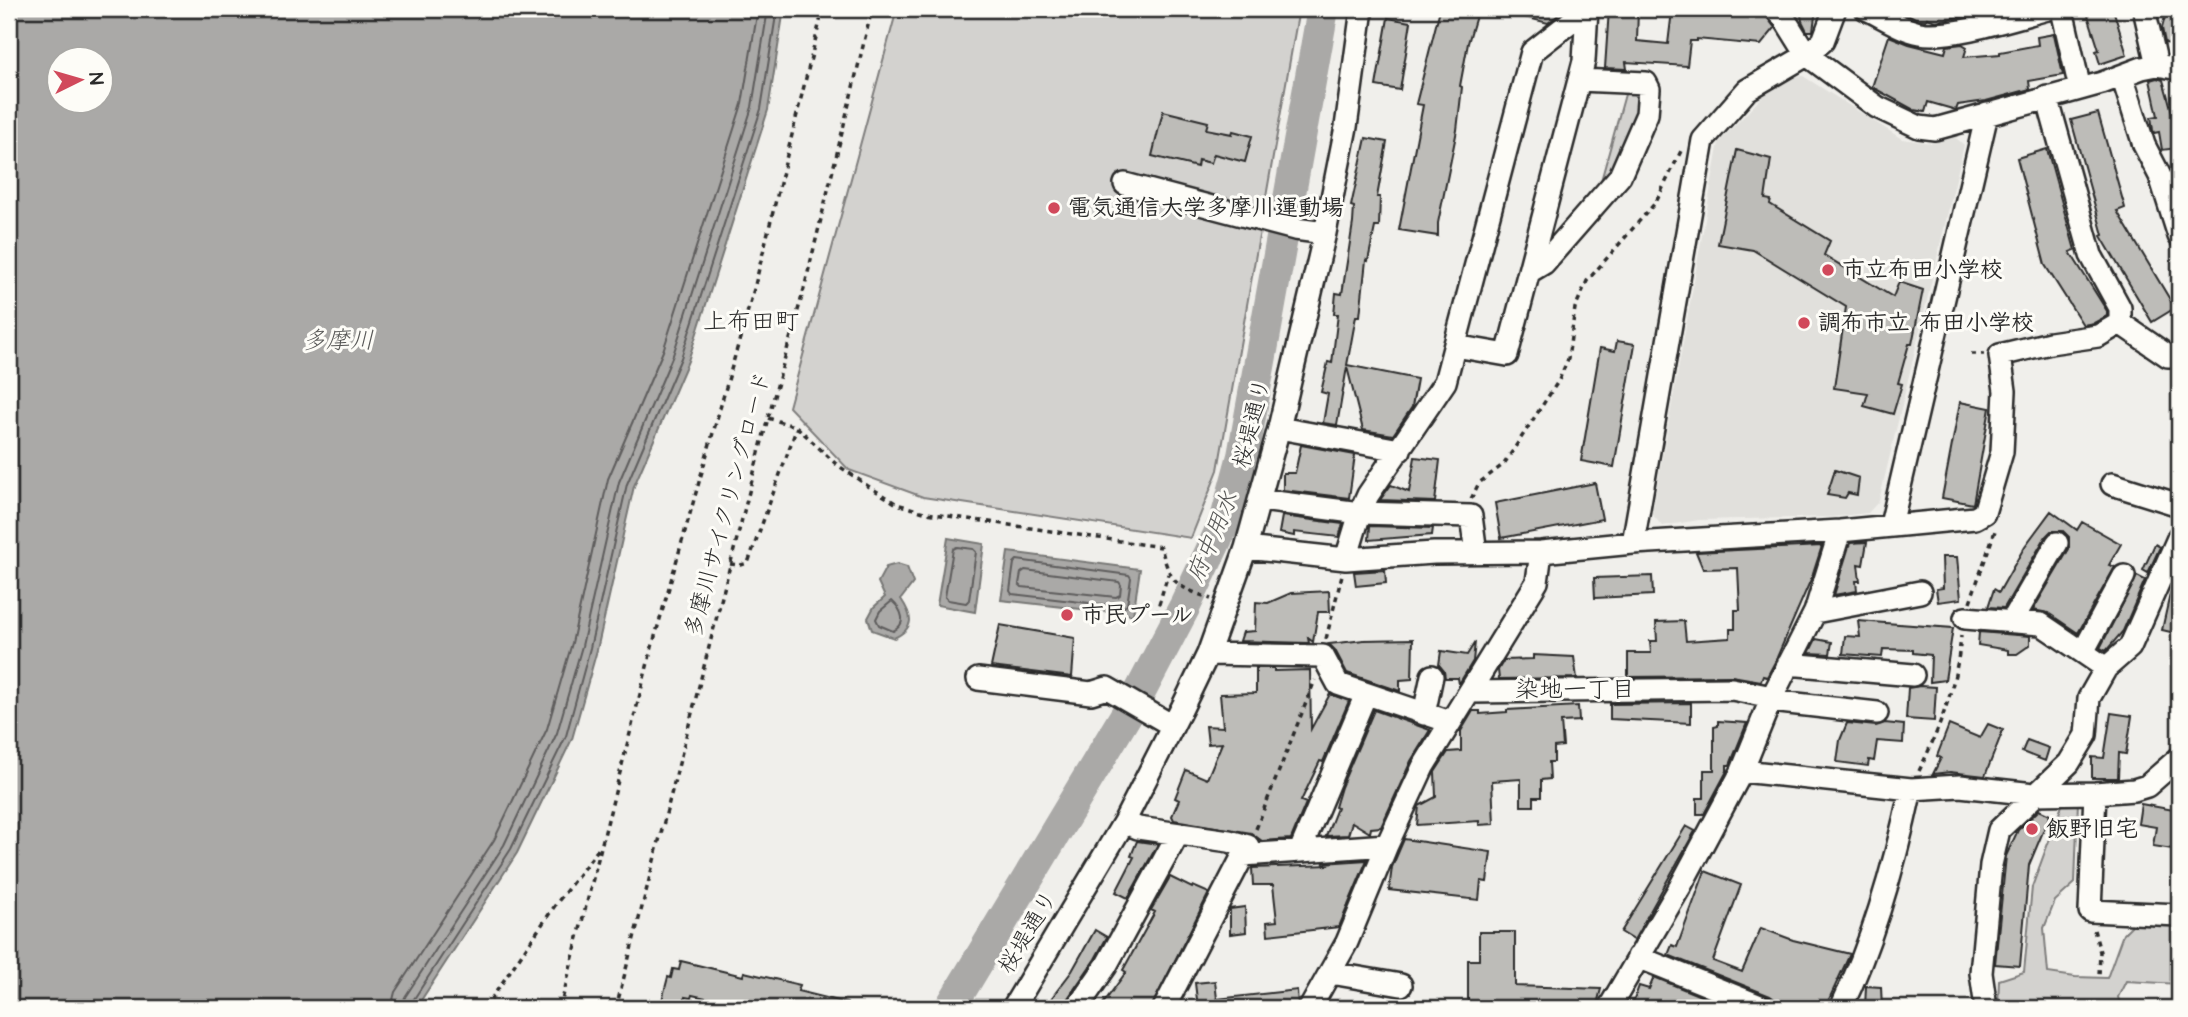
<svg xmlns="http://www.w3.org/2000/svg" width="2188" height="1017" viewBox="0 0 2188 1017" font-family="'Architects Daughter','Klee One',sans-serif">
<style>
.built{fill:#e1e0dc}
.green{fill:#d3d2cf;stroke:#7f7e7d;stroke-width:2}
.water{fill:#aaa9a7;stroke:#777775;stroke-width:2;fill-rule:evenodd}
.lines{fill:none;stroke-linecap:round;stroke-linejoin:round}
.shore{stroke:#5e5d5d;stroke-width:2}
.river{stroke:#aaa9a7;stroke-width:32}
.building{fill:#bdbcb8;stroke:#2b2b2b;stroke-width:2}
.minor-casing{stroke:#2b2b2b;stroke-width:26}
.path{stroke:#2b2b2b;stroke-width:3.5;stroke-dasharray:5 5;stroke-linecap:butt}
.minor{stroke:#fdfcf7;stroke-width:21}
.poi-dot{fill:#d1495b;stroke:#fdfcf7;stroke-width:2.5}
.labels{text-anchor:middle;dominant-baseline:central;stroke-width:6;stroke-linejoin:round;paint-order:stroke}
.poi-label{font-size:23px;font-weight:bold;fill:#2b2b2b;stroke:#fdfcf7;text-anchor:start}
.street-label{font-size:23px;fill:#2b2b2b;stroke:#fdfcf7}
.neighbourhood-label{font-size:24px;fill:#2b2b2b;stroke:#fdfcf7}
.water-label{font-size:24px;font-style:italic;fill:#575756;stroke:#fdfcf7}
</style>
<rect width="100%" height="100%" fill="#f0efeb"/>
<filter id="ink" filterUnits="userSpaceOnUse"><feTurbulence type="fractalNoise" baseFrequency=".0143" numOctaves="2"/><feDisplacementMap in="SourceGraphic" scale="14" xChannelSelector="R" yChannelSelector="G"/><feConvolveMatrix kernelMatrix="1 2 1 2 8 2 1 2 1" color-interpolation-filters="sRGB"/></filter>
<g filter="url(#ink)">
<path class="built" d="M1803,76L1902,139L1931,143L1955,137L1964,145L1879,501L1868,513L1833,517L1699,520L1662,526L1652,514L1719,142L1763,96L1792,77Z"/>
<path class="green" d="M897,9H1299L1218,470L1191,538L923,497L849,470L789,407Z
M1627,87L1642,93L1640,114L1612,173L1599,188Z
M2064,800H2078L2075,883L2055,901L2044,928L2048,973L2075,977L2107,978L2123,934L2135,922L2179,925V984L2126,981L2118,997L2121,1008H1998L1999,980L2024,972L2032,887Z"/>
<path class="water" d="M9,9H784L768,110L688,361L634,486L597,650L572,739L517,853L416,1008H9ZM60,60H102V102H60Z
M948,538L984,544L975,612L937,605Z
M1008,552L1140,569L1133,615L1001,600Z
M897,564L907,567L913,583L901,599C913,617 915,628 894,638L872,630L868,618L874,607L885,597L878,582L886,567Z"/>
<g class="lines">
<path class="shore" d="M957,547L973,549L976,552L969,600L966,603L948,600L945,597L953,549Z
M1017,560L1129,575L1131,578L1127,605L1124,607L1012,594L1010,591L1014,563Z
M1025,570L1119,582L1121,585L1120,595L1116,597L1022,587L1019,584L1021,573Z
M892,601C902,610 908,624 893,631L879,625L876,619L880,611Z
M391,1008L395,992L494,840L547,729L572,643L608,479L663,351L742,104L758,9
M402,1008L405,997L504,845L557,733L582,646L619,482L673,355L752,107L768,9
M411,1008L412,1002L511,849L566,736L590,648L627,484L681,358L761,109L777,9"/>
<path class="river" d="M950,1008L1141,690L1185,606L1226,519L1243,456L1323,9"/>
</g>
<path class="building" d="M1440,9H1478L1468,43L1460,86L1462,87L1457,130L1438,223V236L1399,230L1423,105L1416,104Z
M1512,9H1559L1557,16L1548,23L1512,14Z
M1609,9H1638L1637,41L1668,44L1672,11L1740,9L1763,12L1775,28L1761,45L1697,39V41H1690L1687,66L1626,62L1627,69L1605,68Z
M1800,9H1816L1813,31H1807L1802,21Z
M1898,9H1975L1973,15L1936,21L1927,18L1926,20L1917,19Z
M2086,9H2113L2127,55L2100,64L2096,51L2099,50Z
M2167,9H2179V46L2165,43L2162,28Z
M1388,18L1411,22L1400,90L1376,86Z
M2054,34L2063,75L2029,81L2030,89L1986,101L1958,105L1956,110L1928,102L1925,112L1914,110L1872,87L1889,36L1909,44L1945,53L1947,46L1962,44L1967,47L1964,57L2000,54V52L2038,45L2037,37Z
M2157,78L2163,80L2173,115L2178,148L2162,150L2159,132L2154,133L2153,130L2151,117L2158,116L2150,80Z
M1163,111L1208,122L1206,129L1232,134L1233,131L1252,136L1245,162L1214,154L1211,163L1198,160L1197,167L1152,156Z
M2098,113L2125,208L2117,211L2175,308L2152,322L2101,236L2103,235L2071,120Z
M1366,138L1387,142L1377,197H1380L1379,227H1375L1368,261L1366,260L1360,316H1356L1347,365L1417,379L1412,407L1393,435L1363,430L1347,367L1337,425L1323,423L1328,394L1321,392L1328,362L1332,363L1338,314H1334L1336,293L1342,294L1353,223L1354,207L1351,206Z
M2047,149L2075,250L2070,252L2107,311V316L2094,323L2083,325L2045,265L2017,158Z
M1737,150L1771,159L1765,199L1771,200L1770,204L1830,241L1824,255L1893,297L1899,282L1923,290L1912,344H1909L1898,383L1902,384L1893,414L1864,406L1868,393L1834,388L1846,307L1753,250L1718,244Z
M1617,341L1635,344L1614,467L1581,461L1600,348L1615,351Z
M1960,402L1990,408L1973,504L1942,498Z
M1301,445L1355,455L1349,498L1283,490V473H1295Z
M1415,457L1440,460L1435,502L1380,500L1391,485L1409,492Z
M1835,470L1859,478L1857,495L1848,493L1845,498L1827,495Z
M1595,483L1602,519L1501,538L1495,503Z
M2051,511L2077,530L2082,522L2121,544L2109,565L2115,567L2078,633L2048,613L2033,610L2069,549V537L2063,531H2051L2046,536L2004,608L1988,607L1994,589L1999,592L2025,546Z
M1282,516L1343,524L1339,537L1294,532V536L1279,533Z
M1370,526L1433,528L1432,535L1369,540Z
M1867,542L1863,565L1858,564L1860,581H1856L1857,591L1834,595L1850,543Z
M2155,544L2160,547L2148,573L2143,570Z
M1822,546L1812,577L1775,662L1767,677L1763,676L1761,681L1732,676L1628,677V653H1651L1650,641H1657L1656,622L1684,621L1686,641L1730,638V629H1735V610H1740L1738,568L1703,569L1696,552Z
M1942,557H1957L1961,599L1938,602L1936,589L1943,588Z
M2179,568V634L2162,630L2172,585Z
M1385,570L1386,583L1356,586L1354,572Z
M1652,576L1653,595L1595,598L1594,578Z
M2137,576L2145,580L2123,631L2106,651L2100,648Z
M1329,591L1330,612H1318L1313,642L1308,638L1309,643L1240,641L1243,632L1255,631L1256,602L1268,603L1291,593Z
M1858,621L1953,628L1945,680L1930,682L1931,655L1913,653V650L1883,649L1882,657L1843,654L1845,636L1860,637Z
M1000,625L1075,638L1072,677L991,667Z
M1979,632L2030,636V645L2017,654H2008V650L1978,645Z
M1413,639L1412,679L1400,680V691L1347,673L1335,650L1329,644L1364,640Z
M1816,639L1832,642L1830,654L1809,653Z
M1475,642L1473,661L1459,684L1458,678H1445L1444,671L1439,665L1441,651L1467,655Z
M1533,655L1574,657L1577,678L1499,679L1498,670L1504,660L1533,659Z
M1256,668H1274V671L1310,670L1311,729L1330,694L1349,701L1323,762L1320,761L1301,801L1306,803L1291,839L1262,841L1251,833L1174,820L1172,816L1179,800L1175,798L1186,770L1207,779L1222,743L1208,744L1206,726L1223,727L1220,694L1256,693Z
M1920,686L1936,687L1934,721L1906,719L1908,688Z
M1691,703V723L1610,719V704Z
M1578,706L1579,721L1561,722L1563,746L1554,747V762H1549L1550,779L1541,780V797H1534V806H1521V779L1492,781L1494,824L1479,825V821L1417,825L1419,806L1436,797L1435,772L1448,752L1461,751V731L1473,711H1480V714L1507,712V710Z
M1374,710L1430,730L1411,761L1381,827L1371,828L1370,833L1352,822L1348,835L1326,836L1337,808L1335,807L1341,787Z
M2111,713L2132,716L2126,754L2119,753L2118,778H2092V757L2104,758Z
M1718,721L1747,723L1730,765H1727V771L1704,814H1697V798H1704V770H1714V727L1718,726Z
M1847,723L1876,726L1885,723L1904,725L1903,743L1877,741L1874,761L1869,760L1868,766L1837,762L1840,740Z
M1988,724L2003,730L1985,776L1950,772L1933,774L1941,758L1937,756L1949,725L1980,738Z
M2027,740L2049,748L2045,761L2022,752Z
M2141,804L2179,811V850L2153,846L2156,827L2138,824Z
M2039,810L2050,815L2029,865L2020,966L1995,964L2006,856L2018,830Z
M1686,826L1695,831L1634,940L1621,932Z
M1404,839L1491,852L1487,882L1481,881L1479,900L1389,890L1392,867Z
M1137,841L1158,844L1128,898L1116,892L1134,857L1131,856Z
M1367,860L1339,927L1268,935L1267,922L1277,921L1273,885H1253L1252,868L1330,865L1323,863Z
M1705,871L1741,885L1713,961L1742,972L1761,928L1793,940L1850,954L1825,1008H1778L1776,1000L1770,996L1668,955L1672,945L1677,947Z
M1170,877L1192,888L1193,886L1209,893L1151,1008H1100L1126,972L1123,970L1155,912L1151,910Z
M1245,907L1246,932L1230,934V909Z
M1095,930L1107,937L1095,959L1066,1001L1064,1008H1044L1072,971Z
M1479,932H1515V986L1601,989L1596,1008H1468V960H1479Z
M681,961L743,976L744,972L800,985L798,991L847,1003V1008H769L730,998L728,1003L692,995L691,998L685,997L682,1008H660L668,977L671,978L673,969L679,970Z
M1654,977L1730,1008H1631L1639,986L1649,989Z
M1215,981L1217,999L1297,990L1298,1005L1273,1008H1198L1195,983Z
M1866,986L1881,987L1882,1008H1865Z"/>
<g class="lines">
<defs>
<path id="minor" d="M1776,9L1784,18L1807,55L1877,107L1919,127L1935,129L2102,83L2142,68L2157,65L2179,69
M1866,9C1882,16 1902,30 1920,33C1950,39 2017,17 2048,9
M2059,9L2062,10L2080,89
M2144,9L2157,65
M2122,76L2144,145L2160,176L2179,236
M2047,97L2091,255L2120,308V323
M1125,184L1295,229L1325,233
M1529,272L1544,263L1620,176L1647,114L1649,89L1646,83L1579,80
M2120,323L2168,356H2179
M1455,346L1507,355L1584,61L1587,9
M1279,428L1400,450
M2112,484L2179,505
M1260,500L1360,513L1471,516L1476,553
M1891,525L1987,114
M1840,531L1815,612L1920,592
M1633,543L1703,140L1747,90L1807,55L1823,41L1835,9
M1246,548L1346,559L1434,553L1541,552L1633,543L1840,531L1975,518L1984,513L2002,452L2005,391L2000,355L2050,343L2098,336L2120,323
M1346,559L1360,513L1368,495L1445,382L1532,52L1587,9
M1965,618L2041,624L2106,668
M2012,621L2057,543
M2083,652L2124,576
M1208,654L1323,656L1338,684L1450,722
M1788,664L1913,675
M978,679L1091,693L1107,688L1173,726
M1470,692L1732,689L1772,697
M1770,701L1877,713
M1424,714L1432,676
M1742,771L1911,789L1960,786L2034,794L2095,793L2134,790L2147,786L2179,758
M2095,793L2090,911L2179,915
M1124,822L1138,828L1229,841L1248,846L1164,1008
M1300,851L1366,694
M1243,855L1387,845
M1638,957L1765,1008
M1331,973L1401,985
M1013,1008L1124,822L1183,706L1208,654L1246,548L1279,428L1325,233L1346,127L1362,9
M1077,1008L1106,966L1178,834
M1310,1008L1347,942L1387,845L1423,767L1537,582L1541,552
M1609,1008L1680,887L1742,771L1772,697L1815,612
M1841,1008C1874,939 1895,864 1911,789
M1986,1008L1981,973L1991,865L1999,830L2069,763L2086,735L2089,698L2106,668L2130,647L2179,536"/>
</defs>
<use href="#minor" class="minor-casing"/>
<path class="path" d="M1971,354H1984
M768,418L797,427L836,464L868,486L897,504L927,513L1161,547C1171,585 1175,585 1211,599
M1471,499L1479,483L1504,464L1559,380L1568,359L1575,308L1587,281L1656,202L1681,151
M730,564L741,565L748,563L797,427
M1970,602L1995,531L1993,527
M1156,614L1168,574
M1326,639L1342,575
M1919,771C1940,728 1957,684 1961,636
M1256,829L1315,680
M2094,930L2100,952L2099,976
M485,1008L556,904L600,847
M560,1008L652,647L754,289L823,9
M616,1008L768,418L804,289L872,9"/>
<use href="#minor" class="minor"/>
</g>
</g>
<g class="poi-dot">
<circle cx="1054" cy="208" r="7"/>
<circle cx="1828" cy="270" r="7"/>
<circle cx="1804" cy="323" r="7"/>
<circle cx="1067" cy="615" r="7"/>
<circle cx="2032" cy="829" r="7"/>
</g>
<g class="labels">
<g class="poi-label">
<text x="1068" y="208">電気通信大学多摩川運動場</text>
<text x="1842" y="270">市立布田小学校</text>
<text x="1818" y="323">調布市立 布田小学校</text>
<text x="1081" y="615">市民プール</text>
<text x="2046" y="829">飯野旧宅</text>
</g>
<g class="street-label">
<text transform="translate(1252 423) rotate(-76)">桜堤通り</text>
<text transform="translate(728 504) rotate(-75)">多摩川サイクリングロード</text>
<text transform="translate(1028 932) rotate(-59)">桜堤通り</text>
</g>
<g class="neighbourhood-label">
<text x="751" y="322">上布田町</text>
<text x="1575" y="690">染地一丁目</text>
</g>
<g class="water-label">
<text x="338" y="341">多摩川</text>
<text transform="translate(1213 537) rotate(-67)">府中用水</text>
</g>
</g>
<rect width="2188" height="1017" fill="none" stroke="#fdfcf7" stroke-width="35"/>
<rect x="18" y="18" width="2153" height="982" fill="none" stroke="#2b2b2b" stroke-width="2.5" filter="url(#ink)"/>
<g transform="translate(80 80) rotate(85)"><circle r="33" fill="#fdfcf7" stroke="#a9a8a5" stroke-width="2"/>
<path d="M0-5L12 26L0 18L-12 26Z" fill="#d1495b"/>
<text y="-10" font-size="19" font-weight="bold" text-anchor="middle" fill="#2b2b2b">N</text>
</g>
</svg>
